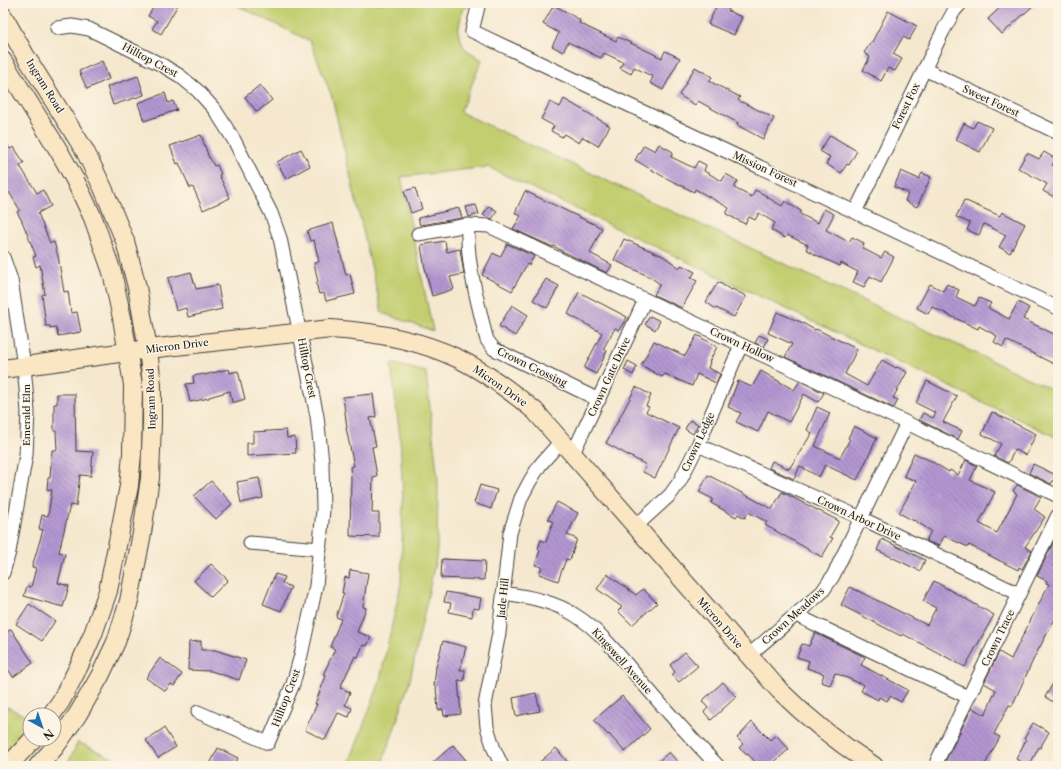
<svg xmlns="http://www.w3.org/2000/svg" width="1061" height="769" viewBox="0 0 1061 769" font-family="'Libre Caslon Text',serif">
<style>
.green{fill:#c2ce6f;stroke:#6f7546}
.park{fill:url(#park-tufts);stroke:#6f7546}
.building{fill:url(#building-back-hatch)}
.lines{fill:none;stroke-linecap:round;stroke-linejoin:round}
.street-casing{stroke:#3d3b37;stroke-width:15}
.secondary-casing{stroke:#3d3b37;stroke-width:20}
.street{stroke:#fff;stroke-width:13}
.secondary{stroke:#fbe6c4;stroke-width:18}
.labels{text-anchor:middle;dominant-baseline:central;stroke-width:3;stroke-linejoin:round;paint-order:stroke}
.street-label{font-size:10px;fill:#1c1c1c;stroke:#fcf5e5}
</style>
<defs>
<pattern id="park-tufts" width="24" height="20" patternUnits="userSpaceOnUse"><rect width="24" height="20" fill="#c2ce6f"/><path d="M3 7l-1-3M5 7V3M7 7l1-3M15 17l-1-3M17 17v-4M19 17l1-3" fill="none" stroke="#a6b060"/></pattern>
<pattern id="building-back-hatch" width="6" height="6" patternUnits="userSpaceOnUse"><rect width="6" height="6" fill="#b496d2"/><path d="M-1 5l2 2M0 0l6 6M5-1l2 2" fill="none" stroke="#927aaa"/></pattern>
</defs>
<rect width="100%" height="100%" fill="#fcf5e5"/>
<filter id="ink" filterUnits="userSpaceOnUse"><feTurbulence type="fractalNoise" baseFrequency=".025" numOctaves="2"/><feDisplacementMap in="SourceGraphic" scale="8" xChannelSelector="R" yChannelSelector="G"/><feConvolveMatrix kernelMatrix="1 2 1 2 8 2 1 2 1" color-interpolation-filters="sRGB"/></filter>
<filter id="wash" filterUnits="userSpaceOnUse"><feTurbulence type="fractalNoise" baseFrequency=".012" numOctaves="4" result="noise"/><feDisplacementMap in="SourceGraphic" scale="16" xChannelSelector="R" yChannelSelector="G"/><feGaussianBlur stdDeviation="0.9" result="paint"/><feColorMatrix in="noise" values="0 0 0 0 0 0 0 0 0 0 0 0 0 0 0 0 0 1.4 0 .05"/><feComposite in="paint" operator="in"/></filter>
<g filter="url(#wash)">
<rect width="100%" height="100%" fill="#f5e8cf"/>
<path class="green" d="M232,3H471L462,11L458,32L464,48L482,60L460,112L1058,392V438L488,167L401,177L433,331L382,313L332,97L310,41Z
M391,363L426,372L438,481L437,553L410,680L394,730L381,766H348L379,684L401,584L403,499L400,438Z
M78,742L130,766H69L67,765Z"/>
<path class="park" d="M3,705L30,718V725L3,757Z"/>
<g id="blocks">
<path class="building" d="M156,3H179L161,34L152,29L157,21L148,16Z
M718,3H732L728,11L742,17L734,35L708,24Z
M1005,3H1036L1002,34L988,19Z
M554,5L580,20L579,23L616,41L618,37L662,58L665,51L680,58L663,90L650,83L653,77L634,67L631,74L620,68L623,62L604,53L601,58L568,42L563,52L552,46L559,33L543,24Z
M888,11L917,26L909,40L903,37L893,54L902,59L895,71L888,68L881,81L863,70L870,57L864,53L871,42H872Z
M102,61L109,79L87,89L79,71Z
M695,67L712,77L709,81L740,97L738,100L774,118L763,139L737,125L738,123L698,101L695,105L679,95Z
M138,76L144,95L113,105L107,87Z
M260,85L272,100L257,112L245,97Z
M165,93L168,103L173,101L177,110L144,121L138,103Z
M564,99L610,126L598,146L583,137L579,143L564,134L562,137L551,131L554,126L541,119L550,102L560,107Z
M977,121L992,128L980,152L956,140L964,123L973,128Z
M201,135L209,158H210L214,166L217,165L221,174L219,175L230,198L203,210L193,187L190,188L179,163L177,164L170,146Z
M830,135L857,151L849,165L847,164L841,173L826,164L830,157L820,151Z
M3,138L10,149L14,147L24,163L20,166L37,193L43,190L51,206L38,213L50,243L54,242L58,256L64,292L68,291L71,313L77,312L81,332L58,336L56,327L50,328V326H46L42,295L45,294L40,265L36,267L33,257L36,256L22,221L17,212L20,210L9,192L6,194L3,188Z
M659,144L673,152L671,157L694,168L698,161L706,165L704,171L722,181L726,174L738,181L734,188L752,197L755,190L767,196V197L782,206L785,201L801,211L800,214L818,223L824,209L834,214L826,230L849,242L852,237L864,243L862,248L881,258L885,252L894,257L881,282L870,276L864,287L853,282L858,272L841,263L840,266L814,254L806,249L808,245L787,235L785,238L771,230L775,223L759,213L755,220L749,217L745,224L726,214L729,208L695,189L694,192L664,177L635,160L644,145L655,151Z
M301,149L310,166L286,179L277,162Z
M1044,152L1056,159L1052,165L1058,168V199L1043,191L1047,184L1018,168L1027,153L1039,159Z
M901,171L919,179L922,173L931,177L917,207L905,201L908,193L894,187Z
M415,188L422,209L411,213L404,191Z
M525,191L602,228L590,253L612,265L607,273L562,251L554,246L553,247L513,229L521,216L515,213Z
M964,200L1000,216L1002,212L1025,224L1010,253L999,247L1006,235L984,224L979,235L967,230L970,223L956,217Z
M476,205L479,214L469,217L466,207Z
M489,206L497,211L492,219L483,215Z
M459,208L462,218L420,225L418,218Z
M333,223L346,275L350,274L355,294L326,301L324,293L319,294L316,283L318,282L314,263L319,262L314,240L310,241L307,231Z
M624,239L663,256L680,268L681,265L695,272L691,278L697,281L682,308L654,295L660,284L650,277L614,260Z
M445,241L447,252L460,249L464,274L450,277L454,289L432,296L424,264L421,245Z
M507,244L534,256L529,265L527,264L512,291L482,275L493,253L500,257Z
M191,272L196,289L218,285L222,309L188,317L186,308L176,311L168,278Z
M546,279L559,286L547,308L533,300Z
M718,282L731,290L732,289L746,296L734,317L716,308V309L706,302Z
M930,284L943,291L947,284L959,290L956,297L975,306L979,298L991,303L988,308L1009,319L1018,302L1029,308L1023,319L1058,336V366L1006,340L1003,347L994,342L997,336L979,326L978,329L932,307L928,314L917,308Z
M579,292L627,317L619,330L615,328L603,349L607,351L596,374L584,368L602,333L568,314Z
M512,305L528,315L515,336L499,326Z
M777,312L798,321H799L815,330L816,329L857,349L845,374L867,386L882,360L896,368L897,367L907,372L893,398L898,400L894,408L785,357L792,344L768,333Z
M650,316L660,321L655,330L645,324Z
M697,335L717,347L709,362H710L708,368L720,374L716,383L697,374L692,386L665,374L662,377L641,365L654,341L685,356Z
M759,335L768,339L764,347L755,343Z
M628,361L637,366L633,375L624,370Z
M229,369L230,373L238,371L245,399L232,403L230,391L209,397V398L190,402L186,384L194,383L193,376L204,374V375Z
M761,371L794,390L800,381L824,393L818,402L804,394L789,422L768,411L758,432L736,422L741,413L728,407L738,381L752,387Z
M927,381L957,396L943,422L962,431L958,439L919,420L923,413L933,418L936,413L916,403Z
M636,387L651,395L646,406L649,407L646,412L679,428L655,478L643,472L646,465L606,443Z
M57,394H75L76,451L93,452L91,476L80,475L76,506L70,505L59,552L65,554L58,583L69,586L63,607L24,596L27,586L31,587L36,568L32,567L43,530L39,529L42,515L48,516L52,490L47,489L48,478H50L52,450H57L56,431H54V404H57Z
M373,394L376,417L370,418L376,446L372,447L377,476L373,477L372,513H379V537L350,536L351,477L350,467L354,466L346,428H347L343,397Z
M817,407L830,413L815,446L840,458L850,439L848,438L854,426L877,438L857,480L825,465L819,477L800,466L794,479L769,468L772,461L789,469L812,433L807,430Z
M992,412L1036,434L1026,455L1015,450L1008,463L994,456L1001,444L982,434Z
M690,420L698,424L693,434L685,429Z
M286,430L287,438L295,437L296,453L247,456V443H253V432Z
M914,453L931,461L949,472L950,470L958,475L966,460L977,466L970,480L995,492L979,523L997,533L1017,494L1013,491L1017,485L1041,497L1034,509L1045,517L1025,547L1032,551L1022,569L1019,567L1018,570L969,545L968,547L944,536L939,546L926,541L931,531L914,520V521L899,513L916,481L904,476Z
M1033,464L1056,475L1051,484L1029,473Z
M708,475L772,509L782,492L839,521L830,537L833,538L822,557L765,525L767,522L748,512L745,518L738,514L736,517L711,503L713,499L699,492Z
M259,478L263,498L241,503L237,482Z
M211,481L232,504L216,519L194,496Z
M480,485L497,490L491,509L474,503Z
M557,502L578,513L567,535L577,539L570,560L566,559L558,581L539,574L542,567L535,565L540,550L538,549L541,540L546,542L553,522L548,519Z
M1058,533V613L1035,656L1012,706L1009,705L994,734L1000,737L984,766H943L972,708L985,715L996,690L984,683L999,652L1011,659L1049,584L1046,583L1047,581L1037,576Z
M882,539L925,560L920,571L877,550Z
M442,559L485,561L484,580L441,578Z
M211,564L228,580L211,597L194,581Z
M350,570L368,573L363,607L366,608L357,632L371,637L367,646L363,645L358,657L355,656L340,688L350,692L345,705L352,708L349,717L338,713L325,740L305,730L317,704H315L326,676L323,675L335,649L330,647L341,619L336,617L344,593H342L345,577L349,578Z
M275,574L285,577L282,583L291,587L281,611L263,604Z
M607,574L636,595L643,589L657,603L632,625L618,611L622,607L597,589Z
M934,581L994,615L965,667L903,634L901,636L841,605L850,587L927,625L936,608L923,601Z
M446,592L481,598L479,609L473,608L472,617L449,612L451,603L444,602Z
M29,604L55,621L42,641L16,624Z
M11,629L33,663L13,677L3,661V635Z
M815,633L865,657L861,665L908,690L901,702L890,696L887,701L879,697L878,700L861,691L864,685L835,673L830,685L821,682L824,674L807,668L809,661L797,657L802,644L809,646Z
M201,641V650H215L246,660L239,680L211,671L188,670L189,642Z
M443,641L466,647L460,670H465L464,681L458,680L461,714L444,716L443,709L438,710L436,686H434L436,667Z
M685,652L698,666L679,682L672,675L675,672L670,665Z
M160,658L182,674L174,686L171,684L165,691L146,678Z
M1058,675V705L1045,697Z
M723,682L736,697L711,720L704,712L708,708L702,701Z
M536,693L540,711L516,716L513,698Z
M622,696L650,729L625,752L609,734L608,735L594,720Z
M752,722L770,740L776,735L789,749L770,766H759L748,754L747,755L739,748L743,744L737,738Z
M1033,723L1049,732L1040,748L1039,747L1029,766L1016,759L1026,740L1024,739Z
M164,728L176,747L158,758L146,740Z
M453,745L471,766H429Z
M218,748L238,758L234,766H209Z
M556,748L571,766H535Z
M669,752L681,766H653Z"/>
</g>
</g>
<g filter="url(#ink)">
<use href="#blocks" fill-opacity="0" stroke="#3d3b37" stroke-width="1"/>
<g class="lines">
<defs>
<path id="street" d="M479,3L472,31L1058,308
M57,28L72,26L89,29L162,65L180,76L198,91L215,110L234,140L271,213L280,238L317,416L322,462L323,510L316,586L301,655L293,684L268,743L198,712
M924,69L1058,133
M855,212L943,31L954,11L961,3
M468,225C466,261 477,298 485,333L487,340L494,349L599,400
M418,234L468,225L489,226L907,423L1058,496
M3,257L11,280L24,366L28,412L26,455L9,552L3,573
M698,445L861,518L1019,594
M573,453L645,300
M636,526L670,495L680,481L698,445L741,345
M250,543L320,549
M503,593C529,597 553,601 575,615C604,633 624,662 646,687C669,714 693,740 718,766
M796,615L968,697
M748,656L822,592L833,576L907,423
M937,761L1058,515
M502,766L494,749L487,727L485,705L499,633L510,533L521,498L530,481L540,465L562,440"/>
<path id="secondary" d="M3,16L25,55L85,151L103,188L125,241L137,287L148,349L152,385V423L150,478L142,533L129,601L116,642L100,676L78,714L55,747L38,766
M3,61L59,151L75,180L93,218L112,272L122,318L133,385L132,454L129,486L108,591L93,634L79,666L61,701L51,715
M3,369L148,349L331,329C375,332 420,340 459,359C487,373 512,392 535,411L779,690C808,719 840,744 874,766
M8,766L33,739"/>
</defs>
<use href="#street" class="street-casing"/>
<use href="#secondary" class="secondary-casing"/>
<use href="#street" class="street"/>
<use href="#secondary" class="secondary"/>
</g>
</g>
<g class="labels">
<g class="street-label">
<text transform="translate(150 60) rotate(28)">Hilltop Crest</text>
<text transform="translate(45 86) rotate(58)">Ingram Road</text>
<text transform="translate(991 101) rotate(25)">Sweet Forest</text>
<text transform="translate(906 106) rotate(-64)">Forest Fox</text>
<text transform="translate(765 169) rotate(25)">Mission Forest</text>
<text transform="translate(742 345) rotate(25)">Crown Hollow</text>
<text transform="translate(177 346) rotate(-7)">Micron Drive</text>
<text transform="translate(532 367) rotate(26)">Crown Crossing</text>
<text transform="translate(307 368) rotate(79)">Hilltop Crest</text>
<text transform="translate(609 377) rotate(-65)">Crown Gate Drive</text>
<text transform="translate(500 386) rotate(35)">Micron Drive</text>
<text transform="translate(151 399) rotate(-92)">Ingram Road</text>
<text transform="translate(26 415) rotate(-90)">Emerald Elm</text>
<text transform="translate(698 442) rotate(-65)">Crown Ledge</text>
<text transform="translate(859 518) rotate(25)">Crown Arbor Drive</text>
<text transform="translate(503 598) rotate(-84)">Jade Hill</text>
<text transform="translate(793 616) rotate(-42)">Crown Meadows</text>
<text transform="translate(720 623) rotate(49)">Micron Drive</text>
<text transform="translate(998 638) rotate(-64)">Crown Trace</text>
<text transform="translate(622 661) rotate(48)">Kingswell Avenue</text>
<text transform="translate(286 698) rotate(-69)">Hilltop Crest</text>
</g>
</g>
<rect width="1061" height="769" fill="none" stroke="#fcf5e5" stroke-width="16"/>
<g transform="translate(42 727) rotate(140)"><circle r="19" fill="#fcf5e5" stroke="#a29e95"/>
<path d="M0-3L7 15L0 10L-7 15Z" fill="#1f6fb2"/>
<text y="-6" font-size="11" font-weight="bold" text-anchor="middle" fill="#1c1c1c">N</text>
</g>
</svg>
